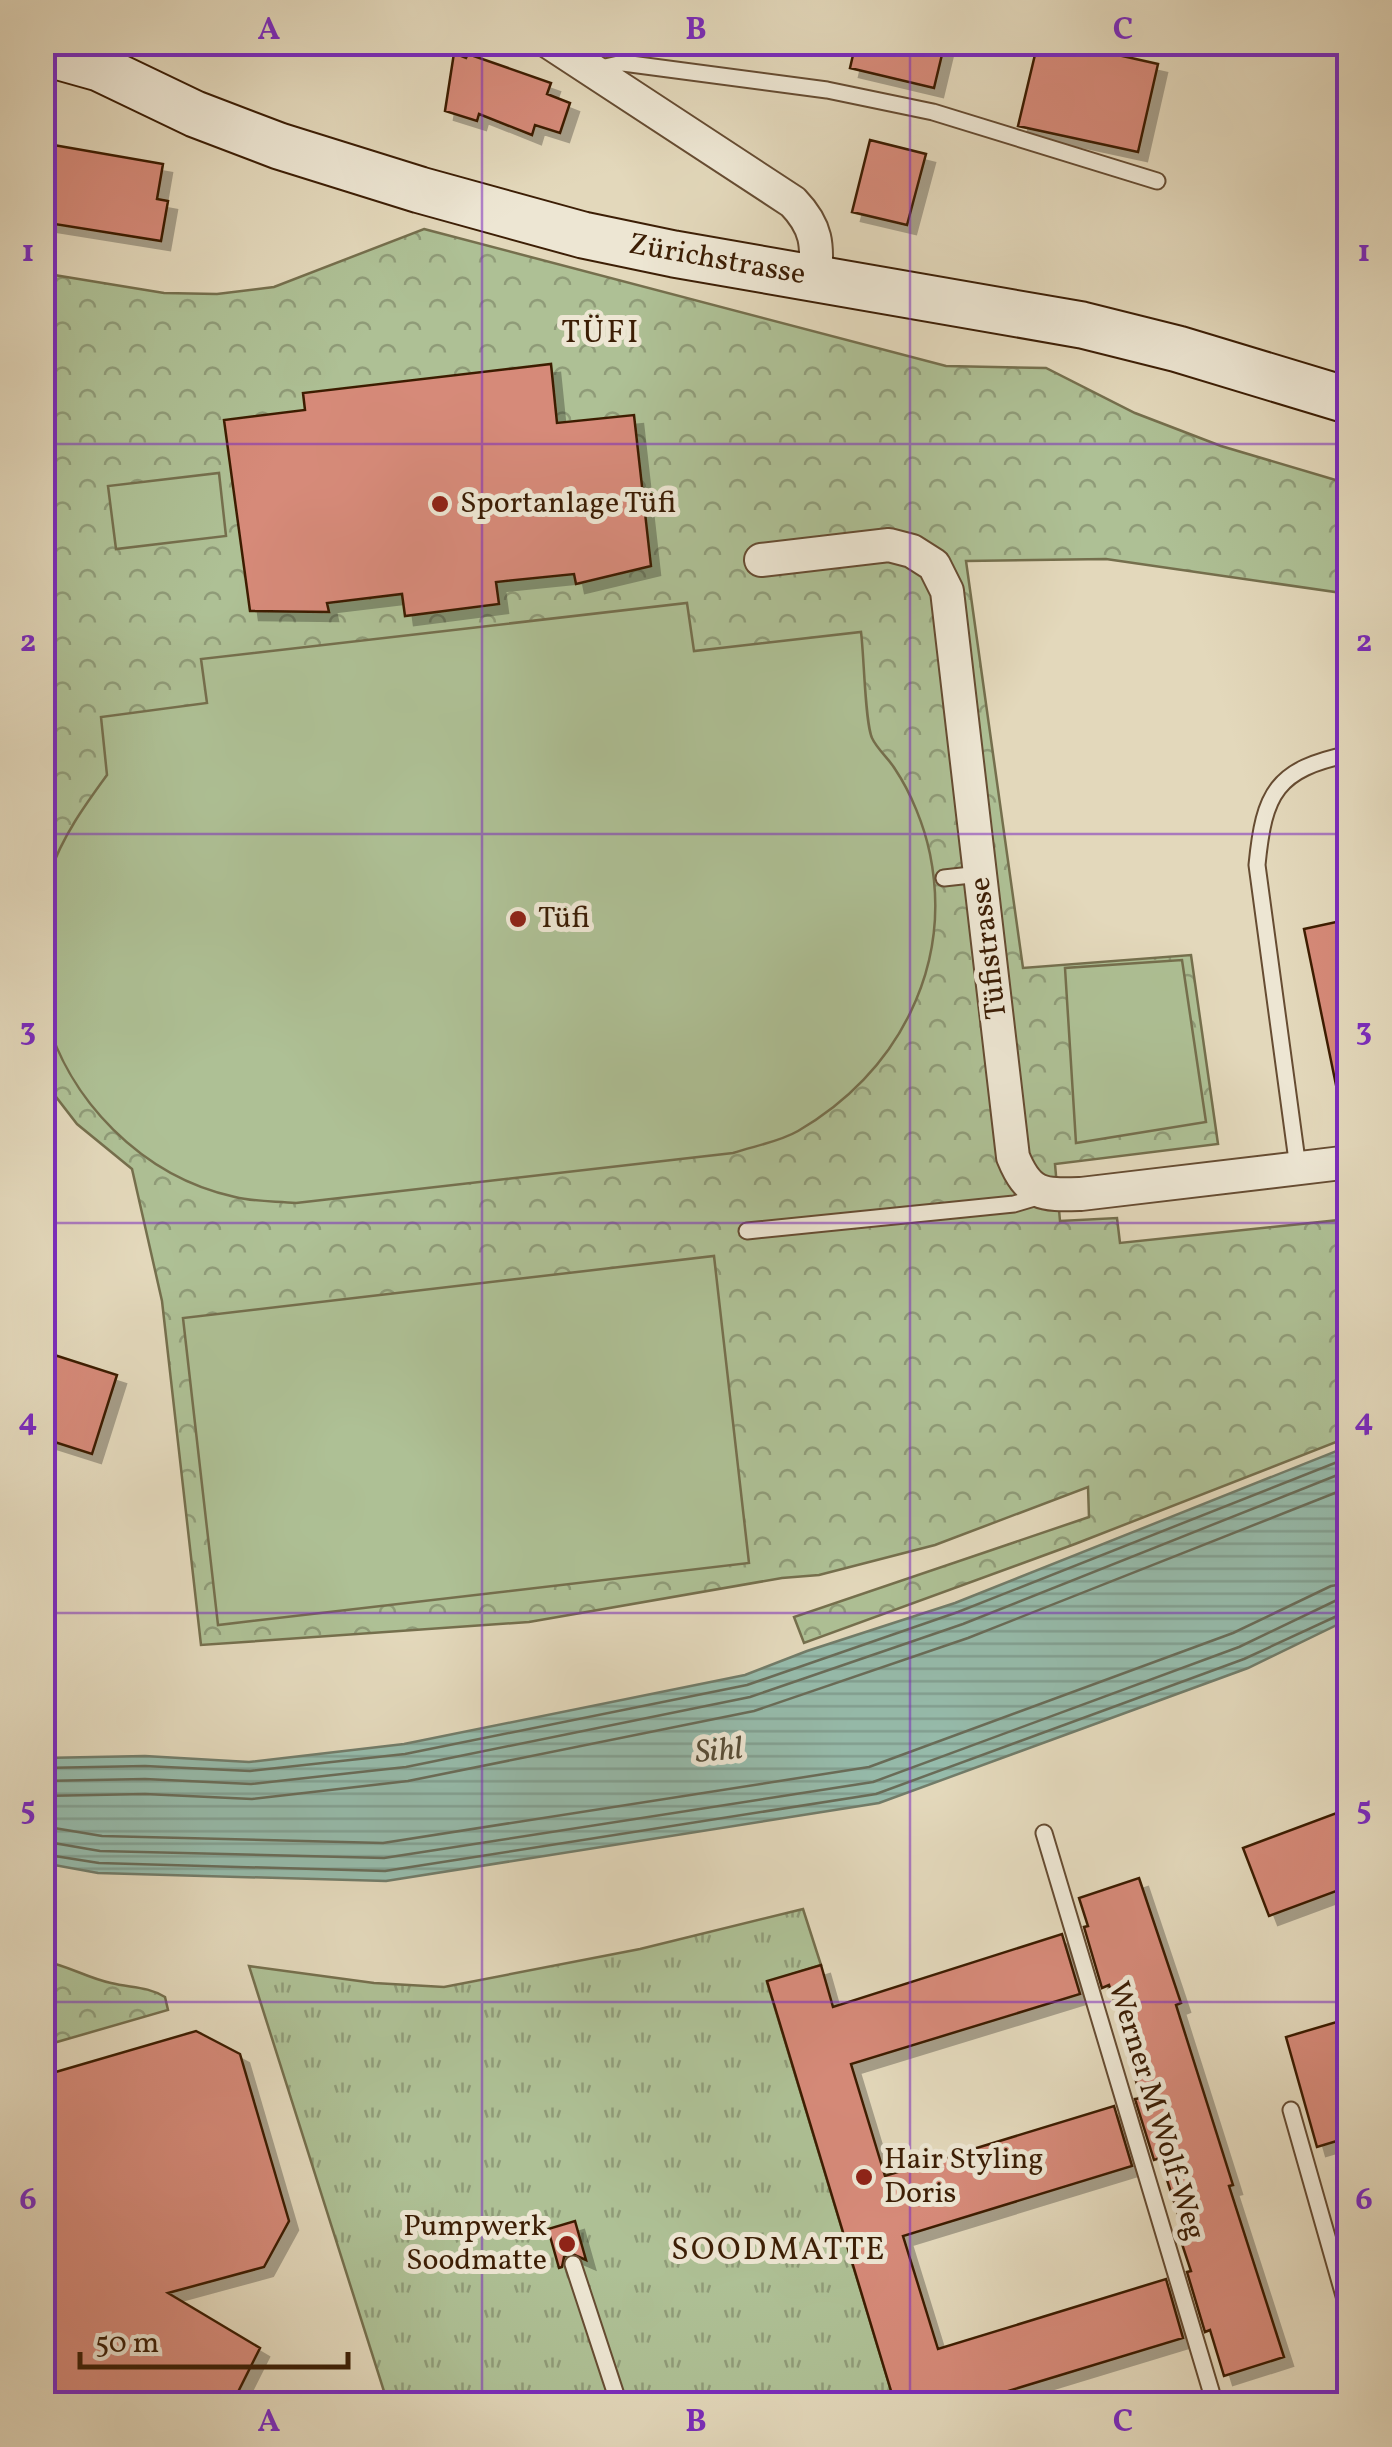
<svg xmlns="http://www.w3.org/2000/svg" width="1392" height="2447" viewBox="0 0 1392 2447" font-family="Vollkorn,serif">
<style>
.grass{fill:url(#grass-tufts);stroke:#756f4d;stroke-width:2.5}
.forest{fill:url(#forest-crowns);stroke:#756f4d;stroke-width:2.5}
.pitch{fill:#aec095;stroke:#756f4d;stroke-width:2.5}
.water{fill:url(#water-rules);stroke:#727c69;stroke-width:2.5}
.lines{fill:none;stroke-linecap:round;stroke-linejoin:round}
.shore{stroke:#696c58;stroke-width:2.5}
.building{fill:#d68a79;stroke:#3c1e05;stroke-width:2.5;filter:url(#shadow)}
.lane-casing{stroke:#664c32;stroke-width:19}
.street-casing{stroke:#664c32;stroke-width:36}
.secondary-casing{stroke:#3c1e05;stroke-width:49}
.lane{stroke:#ede6d3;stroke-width:15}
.street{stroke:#ede6d3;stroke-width:32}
.secondary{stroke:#ede6d3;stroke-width:45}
.grid{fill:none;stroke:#7b2cbf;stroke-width:2.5;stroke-opacity:0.55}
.poi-dot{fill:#8f2418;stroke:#ede6d3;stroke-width:4}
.labels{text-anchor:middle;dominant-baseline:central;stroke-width:10;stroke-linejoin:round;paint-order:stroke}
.street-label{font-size:30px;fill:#3c1e05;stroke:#ede6d3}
.poi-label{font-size:30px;fill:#3c1e05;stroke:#ede6d3;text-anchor:start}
.neighbourhood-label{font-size:32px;letter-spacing:2.5px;fill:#3c1e05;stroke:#ede6d3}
.water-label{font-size:32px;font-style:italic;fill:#574d37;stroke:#ede6d3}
.neatline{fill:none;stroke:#7b2cbf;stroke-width:4}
.grid-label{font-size:32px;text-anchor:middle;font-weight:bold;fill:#7b2cbf}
</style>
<defs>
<pattern id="grass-tufts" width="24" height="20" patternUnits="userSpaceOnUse" patternTransform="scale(2.5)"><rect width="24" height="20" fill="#aec095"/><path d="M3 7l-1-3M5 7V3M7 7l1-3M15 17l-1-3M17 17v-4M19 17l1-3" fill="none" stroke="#8f9b78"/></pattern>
<pattern id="forest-crowns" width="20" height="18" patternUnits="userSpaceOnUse" patternTransform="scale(2.5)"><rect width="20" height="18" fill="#aec095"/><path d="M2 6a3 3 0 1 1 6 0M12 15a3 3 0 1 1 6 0" fill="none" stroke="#8f9b78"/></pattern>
<pattern id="water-rules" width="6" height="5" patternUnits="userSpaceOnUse" patternTransform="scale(2.5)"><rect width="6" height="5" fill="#96bbab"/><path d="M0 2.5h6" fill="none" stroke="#82a092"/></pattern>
<filter id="shadow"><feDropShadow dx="9" dy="9" stdDeviation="0" flood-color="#0004"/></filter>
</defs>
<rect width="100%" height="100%" fill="#e3d8bb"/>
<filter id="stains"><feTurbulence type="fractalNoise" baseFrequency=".002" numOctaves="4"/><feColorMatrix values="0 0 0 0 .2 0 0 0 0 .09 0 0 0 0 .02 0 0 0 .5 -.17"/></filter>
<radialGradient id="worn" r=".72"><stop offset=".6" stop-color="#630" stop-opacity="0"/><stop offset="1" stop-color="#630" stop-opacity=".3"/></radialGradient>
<path class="grass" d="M803,1909L821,1965L767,1982L895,2404H388L249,1966L374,1983L444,1987L640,1949Z"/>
<path class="forest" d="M424,229L946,366L1046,368L1135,413L1221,446L1349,484V594L1106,559L966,561L1023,968L1191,955L1218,1144L1055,1164L1060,1221L1117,1218L1120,1243L1349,1219V1437L1075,1544L804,1643L794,1617L1089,1517L1088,1487L935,1545L819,1575L782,1578L529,1622L201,1645L162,1301L132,1169L77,1124L43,1080L42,273L164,293L217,294L274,287Z
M43,1961C67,1965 87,1978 111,1983C131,1988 147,1986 165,1997L168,2010L43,2046Z"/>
<path class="pitch" d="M219,473L226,536L116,549L108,486Z
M687,603L694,651L861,632C864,654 865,723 872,738C877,749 889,759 895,769C911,793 924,825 930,854C953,968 897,1074 798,1131C779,1142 754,1146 733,1153L296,1203C276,1201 254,1202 235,1197C143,1177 66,1100 44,1009C40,993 42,973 42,956C42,928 41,900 50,873C62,837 85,805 107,775L101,717L207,703L201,659Z
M1182,960L1206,1122L1076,1143L1065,968Z
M714,1256L749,1563L218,1625L183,1318Z"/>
<path class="water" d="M1349,1446V1619L1248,1668L879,1803L386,1881L98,1873L43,1863V1758L145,1756L249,1762L404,1744L745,1675L807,1651L955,1603Z"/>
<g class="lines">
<path class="shore" d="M42,1768L145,1766L250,1771L405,1754L747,1685L958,1612L1350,1457
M42,1781L145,1779L251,1784L406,1767L750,1697L963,1624L1350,1470
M42,1796L145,1794L252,1799L408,1781L754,1711L968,1638L1350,1487
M42,1826L102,1836L383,1843L869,1767L1233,1633L1331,1586L1350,1583
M42,1841L100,1851L384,1858L873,1782L1239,1647L1337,1600L1350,1598
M42,1854L99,1863L385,1871L876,1794L1244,1659L1350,1610"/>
</g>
<path class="building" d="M856,42H945L934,88L850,68Z
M1038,42H1060L1158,64L1138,152L1018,126Z
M454,53L466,58L468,54L551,83L547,94L570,103L560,133L535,125L532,135L479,114L477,121L445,111Z
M870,140L926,154L907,225L852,212Z
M42,143L163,164L157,199L168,201L161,241L42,222Z
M551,364L557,423L634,415L651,566L576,584L574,574L496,582L499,604L405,616L402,594L327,603L329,612L250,611L224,420L305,410L303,393Z
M1350,919V1084L1336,1085L1304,929Z
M42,1351L117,1375L92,1454L42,1438Z
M1350,1808V1886L1269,1916L1243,1848Z
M1139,1878L1181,2003L1176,2005L1233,2185L1229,2186L1284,2357L1224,2376L1210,2330L1205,2332L1187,2272L1191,2271L1182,2244L1187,2242L1160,2158L1154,2160L1135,2099L1141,2098L1133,2071L1137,2070L1109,1985L1102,1988L1084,1927L1088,1926L1079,1898Z
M1062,1934L1080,1994L851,2064L885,2176L1114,2106L1132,2166L903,2236L938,2349L1166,2279L1183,2338L965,2404H895L767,1981L821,1965L833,2007Z
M1340,2021L1350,2054V2137L1317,2147L1286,2037Z
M196,2031L240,2054L289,2221L264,2267L168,2293L260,2348L232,2404H42V2076Z
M575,2221L586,2260L570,2253L564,2257L562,2267L559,2268L548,2229Z"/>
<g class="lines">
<defs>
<path id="lane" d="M596,69L623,63L827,90L933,112L1157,181
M944,878L980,874
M1298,1168L1257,865C1264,793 1276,769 1350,754
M747,1231L1014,1204L1041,1196
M1044,1833L1211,2391V2404
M1291,2110L1350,2317
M573,2264L619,2404"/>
<path id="street" d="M549,42L793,202C817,227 818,245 815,278
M761,560L889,545L912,551L934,565L947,591L1013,1157C1029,1196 1043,1195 1081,1194L1350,1162"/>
<path id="secondary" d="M42,52L99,68L195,114L279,146L420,190L583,235L674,254L1082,325L1178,349L1350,401"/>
</defs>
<use href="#lane" class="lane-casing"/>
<use href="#street" class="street-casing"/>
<use href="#secondary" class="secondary-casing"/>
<use href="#lane" class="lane"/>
<use href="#street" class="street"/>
<use href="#secondary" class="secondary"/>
</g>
<path class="grid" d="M482,42V2404M910,42V2404M42,444H1350M42,834H1350M42,1223H1350M42,1613H1350M42,2002H1350"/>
<g class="poi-dot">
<circle cx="440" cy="504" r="10"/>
<circle cx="518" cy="919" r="10"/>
<circle cx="864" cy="2177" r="10"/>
<circle cx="567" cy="2244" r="10"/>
</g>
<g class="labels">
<g class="street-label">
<text transform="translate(717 260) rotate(10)">Zürichstrasse</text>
<text transform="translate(989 948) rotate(-97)">Tüfistrasse</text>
<text transform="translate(1156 2111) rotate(73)">Werner M Wolf-Weg</text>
</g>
<g class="poi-label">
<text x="460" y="504">Sportanlage Tüfi</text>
<text x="538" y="919">Tüfi</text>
<text x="884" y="2160">Hair Styling<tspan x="884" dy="34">Doris</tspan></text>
<text x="547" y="2227" text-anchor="end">Pumpwerk<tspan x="547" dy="34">Soodmatte</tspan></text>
</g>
<g class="neighbourhood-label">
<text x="601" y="334">TÜFI</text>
<text x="779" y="2251">SOODMATTE</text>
</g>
<g class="water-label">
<text transform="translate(719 1752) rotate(-5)">Sihl</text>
</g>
</g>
<rect width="1392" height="2447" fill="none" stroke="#e3d8bb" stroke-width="110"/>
<path d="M80 2352v15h268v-15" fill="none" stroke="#3c1e05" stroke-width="5"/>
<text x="95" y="2352" font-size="30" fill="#3c1e05" stroke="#ede6d3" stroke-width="8" paint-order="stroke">50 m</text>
<rect x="55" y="55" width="1282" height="2337" class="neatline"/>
<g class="grid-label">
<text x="269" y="39">A</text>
<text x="696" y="39">B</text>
<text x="1123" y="39">C</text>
<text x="28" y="261">1</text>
<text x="1364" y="261">1</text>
<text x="28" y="651">2</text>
<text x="1364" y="651">2</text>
<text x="28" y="1040">3</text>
<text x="1364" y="1040">3</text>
<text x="28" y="1430">4</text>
<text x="1364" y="1430">4</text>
<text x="28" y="1819">5</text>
<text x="1364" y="1819">5</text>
<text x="28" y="2209">6</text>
<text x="1364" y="2209">6</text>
<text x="269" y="2431">A</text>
<text x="696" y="2431">B</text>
<text x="1123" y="2431">C</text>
</g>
<rect width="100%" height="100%" filter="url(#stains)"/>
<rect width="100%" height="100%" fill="url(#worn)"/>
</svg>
